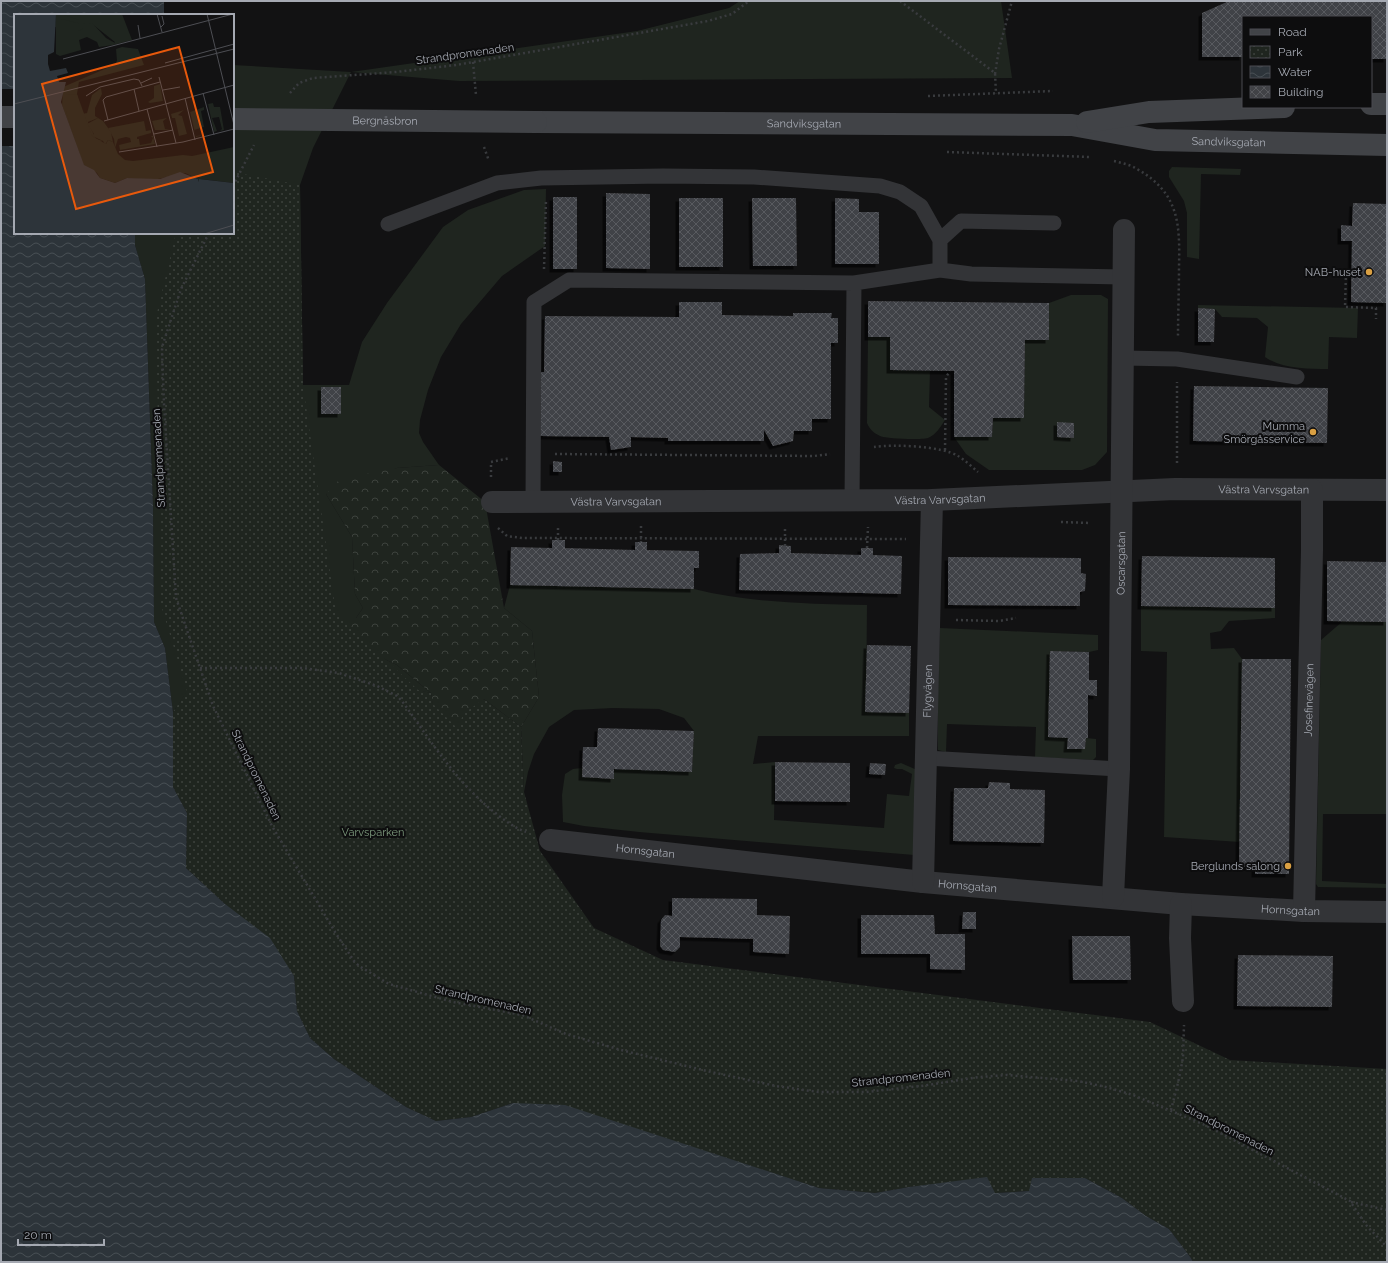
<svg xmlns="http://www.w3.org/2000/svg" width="1388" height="1263" viewBox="0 0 1388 1263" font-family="Raleway,sans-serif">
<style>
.grass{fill:#1f251f}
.forest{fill:url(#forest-crowns)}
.park{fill:url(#park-dots)}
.water{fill:url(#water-waves)}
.pier{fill:#121213}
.building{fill:url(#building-cross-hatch);filter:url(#shadow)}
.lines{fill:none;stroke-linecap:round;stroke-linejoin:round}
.path{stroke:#393b3e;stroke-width:2.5;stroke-dasharray:2 3;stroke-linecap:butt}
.service{stroke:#333437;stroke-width:15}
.minor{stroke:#333437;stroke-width:22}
.secondary{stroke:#414347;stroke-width:22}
.secondary-bridge{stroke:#414347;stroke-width:22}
.poi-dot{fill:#daa043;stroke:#0d0d0e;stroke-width:1.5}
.labels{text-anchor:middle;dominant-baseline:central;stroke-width:4;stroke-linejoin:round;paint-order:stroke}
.street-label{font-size:11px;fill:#a5a9b2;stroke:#0d0d0e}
.poi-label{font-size:11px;fill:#a5a9b2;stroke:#0d0d0e;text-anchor:end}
.park-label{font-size:11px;fill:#7e9b7e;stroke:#0d0d0e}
.inset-road{fill:none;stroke:#4d4e53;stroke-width:1}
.view{fill:#e8590c;fill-opacity:0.15;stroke:#e8590c;stroke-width:2}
.inset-edge{fill:none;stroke:#a5a9b2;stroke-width:2}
</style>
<defs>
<pattern id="forest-crowns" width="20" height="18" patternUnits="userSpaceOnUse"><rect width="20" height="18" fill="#1f251f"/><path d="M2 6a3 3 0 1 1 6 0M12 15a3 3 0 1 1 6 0" fill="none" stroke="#3d423d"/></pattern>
<pattern id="park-dots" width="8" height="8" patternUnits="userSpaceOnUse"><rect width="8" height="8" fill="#1f251f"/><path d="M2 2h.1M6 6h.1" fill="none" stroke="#3d423d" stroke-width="1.8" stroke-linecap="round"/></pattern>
<pattern id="water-waves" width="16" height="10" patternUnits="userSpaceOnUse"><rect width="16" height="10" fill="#2d343a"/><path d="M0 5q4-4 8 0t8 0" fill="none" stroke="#484f54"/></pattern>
<pattern id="building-cross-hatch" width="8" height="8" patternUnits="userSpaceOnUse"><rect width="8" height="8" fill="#414246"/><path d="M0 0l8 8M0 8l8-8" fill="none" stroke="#595a5e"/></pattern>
<filter id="shadow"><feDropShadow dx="-3.5" dy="3.5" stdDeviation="0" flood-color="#0009"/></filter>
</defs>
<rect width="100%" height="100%" fill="#121213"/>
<path class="grass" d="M740,1H1001L1012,78L459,81L351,72L313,148L300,185L303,385H349L362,342L387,303L443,227L468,210L524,190L546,189L545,246L502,276L461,324L441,357L428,390L420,420L419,433L423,442L439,465L397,468L326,494L352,537L355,594L363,608L356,618L370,652L397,665L431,693L371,682L202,671L173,712L165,648L154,622L153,504L145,279L135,245V233H233V65L351,72L637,31L729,8Z
M1172,167L1241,169L1240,175L1201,174L1199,259L1187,257V213L1184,201L1169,177V171Z
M1071,295H1101L1108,299L1107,452L1095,465L1082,470H989L966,454L954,437H992L993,418H1024L1025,340H1049V303Z
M1198,305L1358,308L1357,338L1329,337L1328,369C1308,369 1282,369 1265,357L1268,327L1257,318L1222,317L1215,309L1198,308Z
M868,337H890V370L930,371L929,407L945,420C941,426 936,435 928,438C920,440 887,439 880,436C874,433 870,430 867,423Z
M510,585L694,589C751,603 809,604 867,605L866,712L909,713V736H758L753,764L775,762L774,820L884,828L887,794L909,796L912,774L902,769H897L894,768L895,765L901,763L917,770L914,855L639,832L584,826L563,822L562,795L565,774L573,769L582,768V777L614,779V769L692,771L694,731L684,718L659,709L613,708L574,710L549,727L534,754L528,772L524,792L521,727L539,697L532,631L504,608Z
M1141,606L1275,608V618L1229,621L1221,631L1210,633L1211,649L1234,648L1242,659L1240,842L1164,837L1167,652L1141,651Z
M1343,621L1387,622V814H1323L1322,881L1387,884V888L1318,887L1316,884L1321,640Z
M940,628L1098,635V650L1089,652L1050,651L1048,737L1068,738V749H1085L1086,738L1096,739V757L1093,760L1035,757L1036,727L947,724L946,752L938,750V692Z"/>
<path class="forest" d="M439,465L485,502L504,608L532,631L539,697L521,727L484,699L458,733L437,736L431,693L397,665L370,652L338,621L356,618L363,608L355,594L352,537L326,494L340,479L397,468Z"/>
<path class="park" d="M233,172L300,185L303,385L336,613L418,690L431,693L433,704L458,729L463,714L484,699L521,727L524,792L540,851L594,928L663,960L1150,1022L1230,1060L1387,1069V1262H1193L1191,1258L1169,1229L1146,1216L1122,1198L1085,1178L1029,1191L994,1193L988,1180L909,1187L875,1193L819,1188L704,1151L513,1103L471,1117L436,1121L406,1107L334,1059L310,1038L297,1011L294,976L225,904L186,868L187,813L173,787V712L187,691L161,605L156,317L176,233H233Z"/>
<path class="water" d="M1,1H164V15H15V233H135V245L145,279L153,504L154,622L165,648L173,712V787L187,813L186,868L225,904L270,938L294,976L297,1011L310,1038L334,1059L406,1107L436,1121L471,1117L513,1103L565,1105L819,1188L875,1193L909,1187L987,1177L995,1193L1029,1191L1032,1178H1085L1122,1198L1146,1216L1169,1229L1191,1258L1193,1262H1Z"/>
<path class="pier" d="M1,89H15V146H1Z"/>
<path class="building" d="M1229,1H1387V59H1371V17H1243V57H1202V13Z
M606,193L650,194V269L606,268Z
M553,197H577V269H553Z
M679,198H723V267H679Z
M752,198H796L797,266H753Z
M835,198L859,199V212H879V264H835Z
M1353,203L1387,204V303L1351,302L1352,241H1341V225L1352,226Z
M868,301L1049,303V340H1025L1024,418H993L992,437H954V371L890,370V337H868Z
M679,302H722V315L793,316V313H832L831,318H838V343H831V419H812V431H794L793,441L773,446L764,430V441H668V438L631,437V447L611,450L609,437L540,436V372H544L545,316L679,317Z
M1198,308L1215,309L1214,342H1198Z
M1194,386L1328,388L1327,443L1193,441Z
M321,387H341V414H321Z
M1057,422L1074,423V438L1057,437Z
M553,461L562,462V472H553Z
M552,540H565V548L635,550V542H647V550L699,551V568H694V589L510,585L511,547L552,548Z
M779,545L791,546V553L861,555V548H873V555L902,556L901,594L739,590L740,554L779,553Z
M1142,556L1275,558V608L1141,606Z
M948,557L1081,558V573L1086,574L1085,591L1080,592V606L948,605Z
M1327,561L1387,562V622L1327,621Z
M867,645L911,646L909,713L865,712Z
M1050,651L1089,652V680H1097V696L1088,695V738H1086L1085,749H1067L1068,738L1048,737Z
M1242,659H1291L1289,874H1255V867H1239Z
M598,728L694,731L692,772L614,769V779L582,777L583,747H597Z
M775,762L850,763V802L775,801Z
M870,763L886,764L885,775L869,774Z
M989,782L1010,783V789L1045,790L1044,843L953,841L954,788H988Z
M672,898L757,899V915L790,916L789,954L753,952V939L680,937V947L675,952L663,950L660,946L661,920L665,915L672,916Z
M963,912H976V929H962Z
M861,915H934L935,934H965V970L930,969V954H861Z
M1072,936H1130L1131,980H1073Z
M1238,955L1333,956L1332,1007L1237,1006Z"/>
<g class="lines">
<path class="path" d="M900,1L995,73L996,94
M473,62L476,95
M995,74L999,49L1012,1
M290,93L299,83L313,78L396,72L456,65L708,21L732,14L749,1
M928,96L1053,91
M484,147L489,161
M947,152L1090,157
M1114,161C1122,163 1131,165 1137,169C1179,193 1180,223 1179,267C1179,290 1178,314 1178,337
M233,186L254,145
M209,233L181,289L163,344L162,350L164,404L176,598L213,706L272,826L335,932L354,961L359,966L389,984L453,1002L522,1015L566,1034L621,1050L711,1072L776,1086L818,1092H866L921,1086L979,1077L1007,1075L1078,1081L1106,1087L1133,1095L1205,1125L1350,1201L1366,1225L1387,1247
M544,269L546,200
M1331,272L1346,273L1345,307L1376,308V319
M874,447C894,444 942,446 958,456C965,460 972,467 978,472
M945,450L946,377L950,371
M555,454L814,456L830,454
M1177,463V382
M491,477V462L510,458
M1061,522L1090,523
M641,526V542
M498,528L507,536L522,538L906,539
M558,528V540
M785,546V527
M867,548L868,527
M956,620L999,621L1016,618
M200,668H303L339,673L377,686L397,696L402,701C431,741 457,784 498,815C507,822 515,828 526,832
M1171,1110L1178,1083L1183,1058L1184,1025
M1351,1202L1387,1210"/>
<path class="service" d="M388,224L497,183L541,178L663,176L754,177L880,186L900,192L921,206L940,240V270
M940,240L961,221L1054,223
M1123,358L1177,359L1297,377
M852,500L854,283
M533,502L534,302L569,280L854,283L940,270L971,274L1124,277
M926,758L1119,769"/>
<g class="minor">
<path id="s1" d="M492,502L932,500L1175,489L1387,490"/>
<path id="s2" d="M550,840L923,882L1181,904L1304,911L1387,912"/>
<path id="s3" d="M923,882L932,500"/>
<path id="s4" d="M1113,897L1119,769L1124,230"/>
<path d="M1181,904L1180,938L1183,1001"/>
<path id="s5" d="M1304,911L1312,550V490"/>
</g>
<g class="secondary">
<path d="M1371,104H1387"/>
<path d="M1,117H15"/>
<path id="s6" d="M536,122L1072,125L1155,140L1387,145"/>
<path d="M1087,122L1149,112L1284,107"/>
</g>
<path class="secondary-bridge" id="s7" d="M233,119L536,122"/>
</g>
<g class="poi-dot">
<circle cx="1369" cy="272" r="4"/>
<circle cx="1313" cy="432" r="4"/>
<circle cx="1288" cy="866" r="4"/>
</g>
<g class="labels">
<g class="street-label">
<text transform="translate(465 54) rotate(-8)">Strandpromenaden</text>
<text stroke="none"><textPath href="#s7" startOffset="152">Bergnäsbron</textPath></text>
<text stroke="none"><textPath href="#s6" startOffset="268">Sandviksgatan</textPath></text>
<text stroke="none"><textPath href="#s6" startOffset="694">Sandviksgatan</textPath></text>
<text transform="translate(159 458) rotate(-93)">Strandpromenaden</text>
<text stroke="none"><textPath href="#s1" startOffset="772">Västra Varvsgatan</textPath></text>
<text stroke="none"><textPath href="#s1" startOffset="448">Västra Varvsgatan</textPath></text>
<text stroke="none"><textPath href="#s1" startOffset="124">Västra Varvsgatan</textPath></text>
<text stroke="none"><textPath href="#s4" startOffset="334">Oscarsgatan</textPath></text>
<text stroke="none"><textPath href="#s3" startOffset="191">Flygvägen</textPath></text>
<text stroke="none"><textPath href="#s5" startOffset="211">Josefinevägen</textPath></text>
<text transform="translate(256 775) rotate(64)">Strandpromenaden</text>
<text stroke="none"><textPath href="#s2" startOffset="96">Hornsgatan</textPath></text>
<text stroke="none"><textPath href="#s2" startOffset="420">Hornsgatan</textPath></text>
<text stroke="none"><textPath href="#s2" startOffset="744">Hornsgatan</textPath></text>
<text transform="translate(483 1000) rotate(13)">Strandpromenaden</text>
<text transform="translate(901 1078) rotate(-6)">Strandpromenaden</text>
<text transform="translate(1229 1130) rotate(27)">Strandpromenaden</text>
</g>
<g class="poi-label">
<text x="1361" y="272">NAB-huset</text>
<text x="1305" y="426">Mumma<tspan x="1305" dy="13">Smörgåsservice</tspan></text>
<text x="1280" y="866">Berglunds salong</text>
</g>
<g class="park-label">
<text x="373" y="832">Varvsparken</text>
</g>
</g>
<g transform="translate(14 14)">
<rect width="220" height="220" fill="#121213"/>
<path d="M42,0H70L92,24L101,29L99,31L85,33L83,28L73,23L65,26L67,36L46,42L42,40ZM108,33L124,35L130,51L65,68L63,80L68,100L73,99L78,81L87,74L88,80L81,94V102L84,104L74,108L82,125L89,127L66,131L64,136L48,91L49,73L100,51L103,47L102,35ZM146,70L149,87L136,89L134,88L140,84V72ZM199,89L200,93H206L210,116L206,117L208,115L205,103L198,104L203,117L200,118L194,90ZM190,93V96L187,97L190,113L180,116L182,122L189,121L182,123L176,98ZM170,96L164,101L168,102L173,120L165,122L161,104H158L157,100ZM153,104L149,107L151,115L156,116H141L142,119L138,107ZM130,107L132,117L137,116V119L123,123V125H125L126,131L137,129L139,124L137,122H139L141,130L106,136L105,131L117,128L116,124L112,123L104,125L101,134L100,125L94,114Z" fill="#1f251f"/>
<path d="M42,0L47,5L64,9L69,15L64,17L56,13H41ZM47,0L64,2L70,0H108L118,26L99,31L101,28L77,9L73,12L65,6ZM84,104L89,107L97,118L99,128L94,126L91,131L89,127L78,122L80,120L73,110Z" fill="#1f251f"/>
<path d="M63,80L78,122L92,130L94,126L99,128L104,140L111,146L119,147L169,141L178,142L220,133V169L186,165L185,168L184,165L171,159L140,166L113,164L101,169L86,164L83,159L69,151L52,97V81Z" fill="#1f251f"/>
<path d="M0,0H42L40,38L34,41V50L36,57L52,54L54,59L43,62L45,68H52L47,88L70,151L80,156L86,164L101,169L113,164L146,165L166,158L184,165L185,168V165L220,169V220H0Z" fill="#2d343a"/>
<path class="inset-road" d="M143,0L148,18M193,0L220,111M124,11L126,24M147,13L150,10L148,2M49,45L219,0M151,49L220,30M145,63L162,129M127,69L138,64M120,75L125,97M149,76L166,73M189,79L200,121M72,82L86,73L120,65L125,66L128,72M171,84L181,126M0,90L220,35M133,95L143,133M94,106L89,86L92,83L146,68M90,107L220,71M140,120L159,116M105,138L169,128L220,115M190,220L220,211"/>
<path class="view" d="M165,33L199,158L62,195L28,70Z"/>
<rect width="220" height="220" class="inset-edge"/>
</g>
<rect width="1388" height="1263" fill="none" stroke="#a5a9b2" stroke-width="4"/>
<rect x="1242" y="16" width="130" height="92" fill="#0d0d0e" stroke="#4a4b50"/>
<rect x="1250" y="29" width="20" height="6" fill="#414347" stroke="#4a4b50"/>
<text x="1278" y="36" font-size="12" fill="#a5a9b2">Road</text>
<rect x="1250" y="46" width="20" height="12" fill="url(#park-dots)" stroke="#4a4b50"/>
<text x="1278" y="56" font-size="12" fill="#a5a9b2">Park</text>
<rect x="1250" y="66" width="20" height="12" fill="url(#water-waves)" stroke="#4a4b50"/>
<text x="1278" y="76" font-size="12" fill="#a5a9b2">Water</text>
<rect x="1250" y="86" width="20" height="12" fill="url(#building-cross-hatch)" stroke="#4a4b50"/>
<text x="1278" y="96" font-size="12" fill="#a5a9b2">Building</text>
<path d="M18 1239v6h86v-6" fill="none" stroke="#a5a9b2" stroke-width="2"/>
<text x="24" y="1239" font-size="12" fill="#a5a9b2" stroke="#0d0d0e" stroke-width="3" paint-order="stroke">20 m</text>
</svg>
